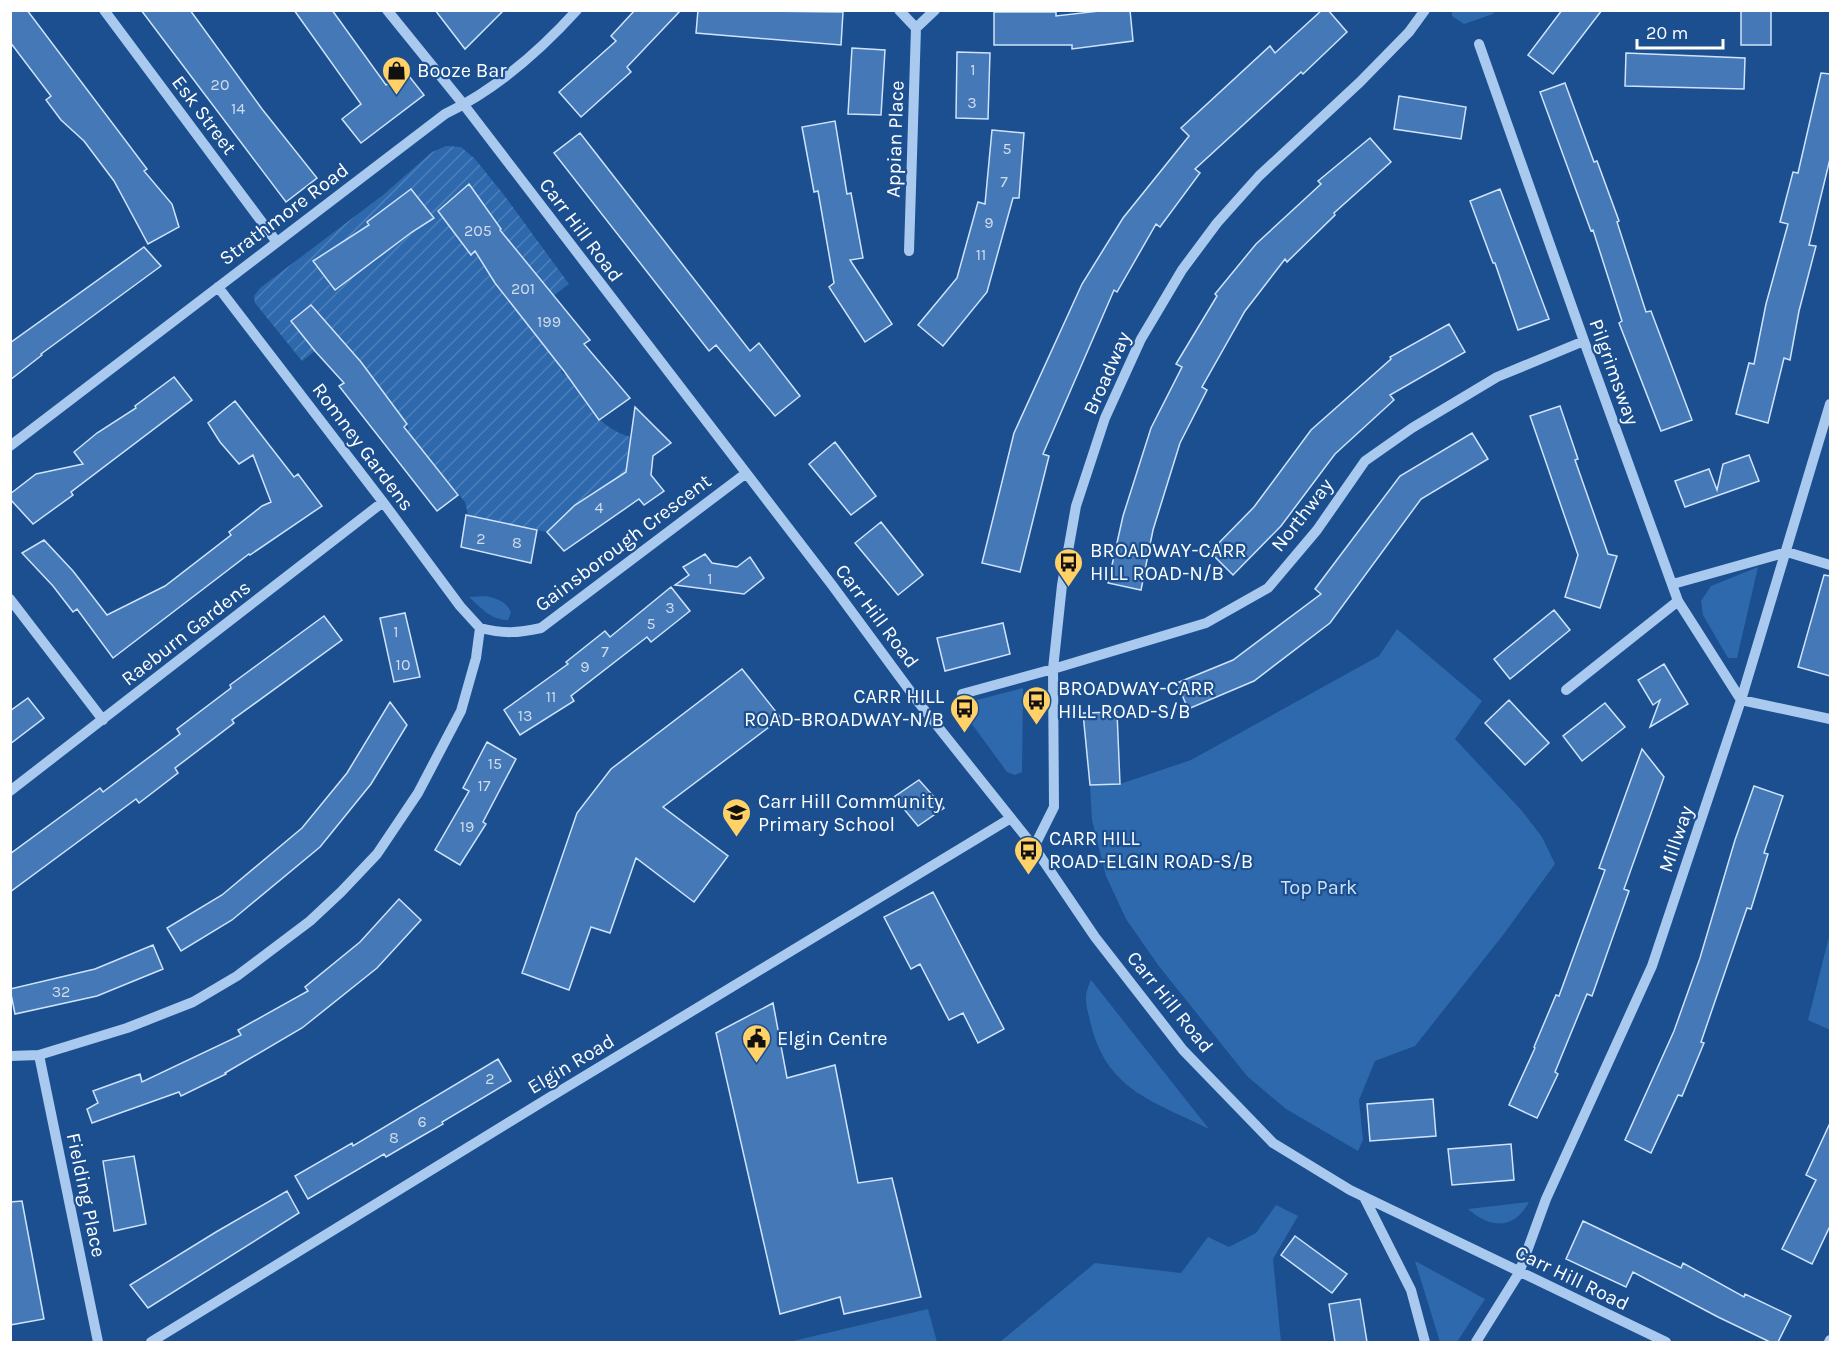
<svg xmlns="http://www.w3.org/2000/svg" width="1841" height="1353" viewBox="0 0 1841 1353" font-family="Karla,sans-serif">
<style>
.green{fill:#2e69ad}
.garden{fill:url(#garden-furrows);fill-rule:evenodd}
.building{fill:#4478b7;stroke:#cfe3fa;stroke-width:1.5}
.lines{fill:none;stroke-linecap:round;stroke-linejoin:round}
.minor{stroke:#a9c9ee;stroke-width:10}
.labels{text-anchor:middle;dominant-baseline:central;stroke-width:4.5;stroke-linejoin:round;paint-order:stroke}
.number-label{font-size:16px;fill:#d0dded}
.poi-label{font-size:20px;fill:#fff;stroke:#1b4f8f;text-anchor:start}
.street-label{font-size:20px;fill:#fff;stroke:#1b4f8f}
.park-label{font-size:20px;fill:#cfe3fa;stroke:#1b4f8f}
</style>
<defs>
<pattern id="garden-furrows" width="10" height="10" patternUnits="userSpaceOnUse" patternTransform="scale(1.5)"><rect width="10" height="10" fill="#2e69ad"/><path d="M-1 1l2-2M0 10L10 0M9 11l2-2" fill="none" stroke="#4d80b9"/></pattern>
</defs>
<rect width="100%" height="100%" fill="#1b4f8f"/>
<path class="green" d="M1452,11V10L1495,11L1493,14L1464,24L1452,16Z
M1758,567L1737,658H1728L1703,615L1701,601L1711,586Z
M486,596C496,598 508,602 511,613L508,620C491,620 481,608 469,597Z
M1397,629L1482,701L1455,739L1522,811L1542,837L1555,864L1503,935L1415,1046L1375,1061L1359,1100L1363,1140L1358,1151L1286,1109L1247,1076L1158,965L1126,919L1106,876L1092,820L1090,785L1120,784L1191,760L1379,656Z
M1023,688L1022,772L1015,775L1007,772L958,705Z
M1830,933V1030L1808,1020Z
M1091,980L1209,1129C1151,1100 1106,1090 1090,1021C1086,1003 1083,997 1091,980Z
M1529,1202C1514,1230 1491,1229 1468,1209Z
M1276,1205L1298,1216L1273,1259L1281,1342H1000L1095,1263L1181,1273L1208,1237L1229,1247L1256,1233Z
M1415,1261L1485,1299L1457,1342H1440Z
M928,1309L937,1342H789Z"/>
<path class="garden" d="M446,146L461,147L475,159L504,195L569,284L553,296L559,364L562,373L568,376C586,403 598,428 631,437L625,482C597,480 566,513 547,532L468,515L465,502L413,439L409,434L407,424L312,305L291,321L315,351L302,361L255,303L254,296L260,288L383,195L432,152ZM469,184L501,229L471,254L440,210ZM411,189L433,216L412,232L367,222ZM361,232L380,258L334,290L314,261ZM511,243L545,286L518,311L500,290L484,265Z"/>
<path class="building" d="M10,10H27L147,169L144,171L172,204L179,227L148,244L114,181L84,141L61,120L46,100L51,96L10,42Z
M141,10H190L262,109L317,178L286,202Z
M294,10H332L386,85L405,71L424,95L361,143L342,119L361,104Z
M435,10H504L465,49Z
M635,10H681L627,67L631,72L581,117L559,92L616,41L611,36Z
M698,10L843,12L841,45L696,33Z
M1108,10H1130L1133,41L1072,49V45H994V12H1056V16Z
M1322,10H1328L1347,32L1303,74L1301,72L1195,169L1200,173L1160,227L1156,224L1117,292L1114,290L1043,454L1049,456L1020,572L982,563L1014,433L1082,284L1123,218L1189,136L1181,128L1270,46L1275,53Z
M1562,10H1602L1553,74L1528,55Z
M1741,10H1771V45H1741Z
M852,48L885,50L881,115L848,114Z
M957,52L990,53L988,119L956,118Z
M1626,53L1745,58L1744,89L1625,86Z
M1821,73L1830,74V159L1809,245L1816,246L1799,311L1790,360L1784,358L1768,423L1736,414L1749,363L1754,364L1766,304L1788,224L1780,222L1793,172L1798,173Z
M1565,83L1594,162L1597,161L1619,221L1617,222L1646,312L1651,311L1692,420L1661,431L1619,323L1622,321L1593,230L1591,231L1540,92Z
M1399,96L1466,107L1461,139L1394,129Z
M835,121L847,194L851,193L863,258L850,260L892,324L865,342L829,287L834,283L818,191L814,192L802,127Z
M992,130L1024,133L1019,198H1013L987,292L943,346L918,325L957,278L978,202L985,204Z
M580,133L750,351L759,343L800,396L775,416L716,345L709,351L554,153Z
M1370,138L1391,162L1334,213L1335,215L1287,262L1285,259L1245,311L1202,387L1207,390L1180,443L1166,488L1153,530L1141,590L1108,583L1123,516L1151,428L1182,367L1176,364L1217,296L1215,294L1256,244L1321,184L1318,181Z
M469,184L501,229L500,230L590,340L584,344L630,398L599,420L564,371L495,283L475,251L471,255L438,211Z
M411,189L434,218L412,232L335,290L313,261L369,225L367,222Z
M1500,189L1549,319L1518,330L1495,263H1493L1470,201Z
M144,247L161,266L41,354L42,355L10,380V343Z
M311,305L361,362L407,424L404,427L458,495L437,511L339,386L344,383L315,351L291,321Z
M1449,324L1465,352L1390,395L1394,400L1335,454L1281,526L1233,575L1210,552L1254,507L1311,430L1391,359L1390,357Z
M174,377L192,400L71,492L73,495L33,524L10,499V494L36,474L83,464L74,452L97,433L136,408L135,406Z
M235,401L294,477L298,474L322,506L250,555L249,554L113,658L77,609L73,612L53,586L22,553L44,540L73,571L107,615L165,586L231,535L229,532L262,506L271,502L253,455L239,464L220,442L208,423Z
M1560,406L1578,459L1575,460L1608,554L1617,556L1600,608L1565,597L1578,555L1530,416Z
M635,407L671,443L653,456L651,475L664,491L644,505L639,499L564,551L547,532L575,505L626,472Z
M1472,433L1488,459L1421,499L1330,623L1254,681L1188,709L1177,683L1233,660L1321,594L1315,589L1400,476Z
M835,442L876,496L851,515L809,464Z
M1749,455L1759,481L1685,507L1675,481L1709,469L1717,490L1723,464Z
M466,515L537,530L531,563L461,547Z
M881,522L923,575L898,595L855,543Z
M705,554L712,563L737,567L750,557L764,578L744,594L675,585L689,575L683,567Z
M1824,575L1830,576V676L1798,667Z
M671,587L690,611L651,642L647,637L571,696L574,701L520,735L504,710L568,664L566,662L605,631L610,637Z
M1554,610L1570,630L1510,679L1494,659Z
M405,613L420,677L394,682L380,618Z
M324,616L342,640L232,720L234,723L175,768L178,773L139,803L136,799L10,892V854L100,788L103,792L180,734L177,729L231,688L230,685Z
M1003,623L1010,654L945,671L937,638Z
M1664,664L1688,704L1650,727L1660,700L1653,705L1638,680Z
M742,669L781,718L663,807L728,856L694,902L636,858L610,933L591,927L569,990L522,973L577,813L611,769Z
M28,698L44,718L10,744V711Z
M1509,700L1549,743L1525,765L1485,723Z
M390,702L407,725L371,784L320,847L232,920L181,951L167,928L222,895L302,828L347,773Z
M1605,703L1625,727L1582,761L1563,736Z
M1117,712L1120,784L1090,785L1083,713Z
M487,742L516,759L483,822L486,824L460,865L435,850L469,791L463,788Z
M1642,749L1664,777L1624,889L1629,891L1592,996L1587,994L1555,1072L1558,1074L1537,1118L1509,1105L1535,1048L1534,1047L1556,995L1559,996L1605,870L1599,868Z
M919,780L944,808L918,826L894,797Z
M1754,786L1783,796L1764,853L1768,854L1751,909L1747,908L1701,1042L1704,1043L1682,1096L1678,1095L1651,1153L1625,1140L1674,1031L1700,958L1735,840Z
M933,892L1004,1029L978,1043L963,1013L949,1020L920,964L911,969L884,917Z
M399,899L421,920L377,968L302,1028L225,1073L226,1074L181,1096L179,1092L92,1123L87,1109L98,1103L93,1091L140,1074L142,1082L241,1035L238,1030L308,991L305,987L360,942Z
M153,945L163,969L97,996L15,1014L10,989L95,969Z
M773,1003L787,1078L835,1065L858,1183L892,1178L921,1297L844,1314L840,1297L780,1314L716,1033Z
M498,1059L511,1081L442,1122L443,1124L415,1140L386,1157L384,1154L308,1199L295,1176L352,1143L353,1146Z
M1433,1099L1436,1136L1370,1141L1367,1104Z
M1830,1123V1226L1812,1264L1782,1249L1816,1180L1806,1175Z
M1511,1144L1514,1180L1452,1185L1448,1149Z
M134,1156L146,1224L114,1231L103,1161Z
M287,1191L299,1213L148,1308L130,1285L216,1232Z
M22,1201L44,1319L10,1325V1202Z
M1583,1221L1681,1268L1683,1263L1744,1297L1745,1294L1791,1316L1778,1342H1770L1718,1317L1633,1272L1626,1287L1566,1259Z
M1295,1236L1347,1274L1332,1293L1281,1255Z
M1360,1299L1367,1342H1335L1329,1304Z"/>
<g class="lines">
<path class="minor" d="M104,10L276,241
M387,10L464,105L832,585L919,703L1034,847L1095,937L1183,1050L1273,1143L1350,1190L1666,1342
M899,10L916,28L935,10
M1479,44L1584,341L1678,601L1741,700L1830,719
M909,251L916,28
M218,287L383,502L460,606L480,628
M10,446L445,114C495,90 539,52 577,10
M1673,584L1787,552L1830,565
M10,599L103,720
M1566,690L1678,601
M962,694L1053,669L1206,623L1268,588L1317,530L1365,461L1412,428L1497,377L1584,341
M10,791L383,502
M1034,847L1054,807L1053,669L1062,585L1076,506L1105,418L1141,339L1182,270L1217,223L1259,176L1360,82L1409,32L1425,10
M39,1055L98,1342
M10,1056L39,1055L127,1028L193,1002L237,976L310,921L341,892L377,854L418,793L461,711L476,658L480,628C504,634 518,633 541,628L745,474
M1364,1197L1411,1290L1425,1342
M151,1342L560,1091L1011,818
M1476,1342L1519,1273L1546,1199L1652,966L1741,700L1830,404
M1829,1342L1830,1340"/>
</g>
<defs>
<symbol id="shop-pin" viewBox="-11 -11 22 30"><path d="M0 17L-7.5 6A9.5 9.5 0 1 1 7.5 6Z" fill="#ffd166" stroke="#1b4f8f"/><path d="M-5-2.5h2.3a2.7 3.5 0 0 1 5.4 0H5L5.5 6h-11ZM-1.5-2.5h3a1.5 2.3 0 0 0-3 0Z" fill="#111"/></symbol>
<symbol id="bus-pin" viewBox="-11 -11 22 30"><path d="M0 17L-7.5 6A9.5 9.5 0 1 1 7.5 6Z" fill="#ffd166" stroke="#1b4f8f"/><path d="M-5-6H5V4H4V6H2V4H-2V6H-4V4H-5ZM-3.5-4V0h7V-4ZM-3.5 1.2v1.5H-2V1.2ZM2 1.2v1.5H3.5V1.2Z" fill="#111"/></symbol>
<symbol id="school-pin" viewBox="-11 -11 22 30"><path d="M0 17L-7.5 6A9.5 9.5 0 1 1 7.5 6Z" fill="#ffd166" stroke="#1b4f8f"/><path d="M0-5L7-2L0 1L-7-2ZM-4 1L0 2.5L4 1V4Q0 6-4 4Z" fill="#111"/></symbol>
<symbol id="civic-pin" viewBox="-11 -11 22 30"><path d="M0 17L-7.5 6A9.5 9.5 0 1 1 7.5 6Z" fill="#ffd166" stroke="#1b4f8f"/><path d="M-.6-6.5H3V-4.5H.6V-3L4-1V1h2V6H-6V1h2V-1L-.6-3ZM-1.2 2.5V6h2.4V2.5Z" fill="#111"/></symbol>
</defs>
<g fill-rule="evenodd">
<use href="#shop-pin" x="380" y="54" width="33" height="45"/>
<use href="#bus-pin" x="1052" y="546" width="33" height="45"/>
<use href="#bus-pin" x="1020" y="684" width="33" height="45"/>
<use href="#bus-pin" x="948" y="692" width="33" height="45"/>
<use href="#school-pin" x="720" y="796" width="33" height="45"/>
<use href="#bus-pin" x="1012" y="834" width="33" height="45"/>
<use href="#civic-pin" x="740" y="1022" width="33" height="45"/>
</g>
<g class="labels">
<g class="number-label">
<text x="973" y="69">1</text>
<text x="220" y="84">20</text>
<text x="972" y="102">3</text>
<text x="238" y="108">14</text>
<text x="1007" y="148">5</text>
<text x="1004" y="181">7</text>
<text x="989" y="222">9</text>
<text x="478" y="230">205</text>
<text x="981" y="254">11</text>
<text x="523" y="288">201</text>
<text x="549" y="321">199</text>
<text x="599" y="507">4</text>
<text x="481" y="538">2</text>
<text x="517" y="542">8</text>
<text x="710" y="578">1</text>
<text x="670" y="607">3</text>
<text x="651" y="623">5</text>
<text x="396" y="631">1</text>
<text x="605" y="651">7</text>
<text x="403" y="664">10</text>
<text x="585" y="666">9</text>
<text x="551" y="696">11</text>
<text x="525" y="715">13</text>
<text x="495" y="763">15</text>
<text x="484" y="785">17</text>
<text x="467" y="826">19</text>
<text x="61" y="991">32</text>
<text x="490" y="1078">2</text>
<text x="422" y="1121">6</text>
<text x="394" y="1137">8</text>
</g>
<g class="poi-label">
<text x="417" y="70">Booze Bar</text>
<text x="1090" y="550">BROADWAY-CARR<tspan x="1090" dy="23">HILL ROAD-N/B</tspan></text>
<text x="1058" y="688">BROADWAY-CARR<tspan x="1058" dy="23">HILL ROAD-S/B</tspan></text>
<text x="944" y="696" text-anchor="end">CARR HILL<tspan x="944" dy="23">ROAD-BROADWAY-N/B</tspan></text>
<text x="758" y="801">Carr Hill Community<tspan x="758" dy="23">Primary School</tspan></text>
<text x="1049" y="838">CARR HILL<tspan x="1049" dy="23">ROAD-ELGIN ROAD-S/B</tspan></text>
<text x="777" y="1038">Elgin Centre</text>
</g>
<g class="street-label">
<text transform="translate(204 115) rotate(53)">Esk Street</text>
<text transform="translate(895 139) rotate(-88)">Appian Place</text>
<text transform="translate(284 214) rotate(-37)">Strathmore Road</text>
<text transform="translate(581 230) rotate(53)">Carr Hill Road</text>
<text transform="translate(1614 372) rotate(70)">Pilgrimsway</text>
<text transform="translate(1107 373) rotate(-66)">Broadway</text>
<text transform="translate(363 447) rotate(53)">Romney Gardens</text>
<text transform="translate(1302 515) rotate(-52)">Northway</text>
<text transform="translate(623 543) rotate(-37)">Gainsborough Crescent</text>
<text transform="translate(877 616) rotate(53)">Carr Hill Road</text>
<text transform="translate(186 633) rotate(-38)">Raeburn Gardens</text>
<text transform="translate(1676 839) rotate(-71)">Millway</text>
<text transform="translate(1170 1002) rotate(51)">Carr Hill Road</text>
<text transform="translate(571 1064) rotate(-31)">Elgin Road</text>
<text transform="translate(86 1195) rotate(78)">Fielding Place</text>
<text transform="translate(1572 1278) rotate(26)">Carr Hill Road</text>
</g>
<g class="park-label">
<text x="1319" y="887">Top Park</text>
</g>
</g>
<rect width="1841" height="1353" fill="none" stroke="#ffffff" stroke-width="24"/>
<path d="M1637 39v9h86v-9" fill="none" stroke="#ffffff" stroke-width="3"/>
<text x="1646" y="39" font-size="18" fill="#ffffff" stroke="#1b4f8f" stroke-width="4.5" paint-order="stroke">20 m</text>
</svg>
